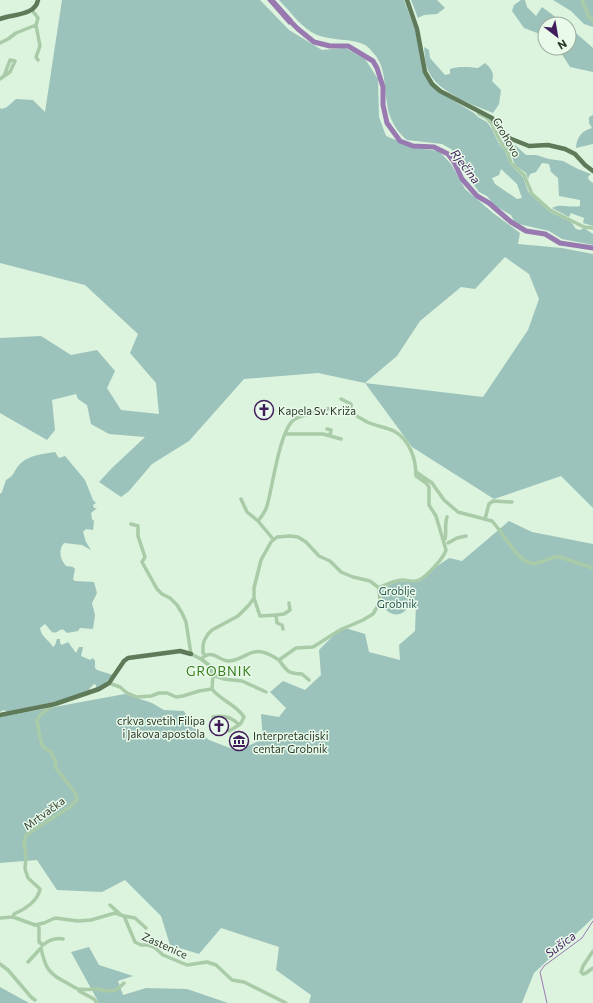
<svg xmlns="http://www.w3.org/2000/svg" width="593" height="1003" viewBox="0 0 593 1003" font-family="Commissioner,sans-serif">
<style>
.green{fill:#9cc2bc;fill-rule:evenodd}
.water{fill:#987ab1}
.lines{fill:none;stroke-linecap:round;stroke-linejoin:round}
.stream{stroke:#987ab1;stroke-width:1}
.river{stroke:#987ab1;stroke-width:5}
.minor{stroke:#a9cba8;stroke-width:3.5}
.major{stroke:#5e7a59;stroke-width:4.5}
.labels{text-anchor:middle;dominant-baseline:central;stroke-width:3;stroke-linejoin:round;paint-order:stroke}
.street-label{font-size:11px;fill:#2b3828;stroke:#e9faea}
.poi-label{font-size:11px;fill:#2b3828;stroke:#e9faea;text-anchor:start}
.park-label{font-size:11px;fill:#2b5751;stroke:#e9faea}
.water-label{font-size:12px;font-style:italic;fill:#401c5b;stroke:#e9faea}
.quarter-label{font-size:13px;letter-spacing:1px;fill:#377d1e;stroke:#e9faea}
</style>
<rect width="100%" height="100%" fill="#dcf3dd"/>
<path class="green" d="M62,0H260L289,30L322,50L345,48L365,59L378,79L379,117L386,136L415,148L439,151L451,164L465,189L493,213L520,233L518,244L562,248L593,254V508L561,476L494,499L412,447L365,383L318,373L244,379L189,441L152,464L129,491L121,497L99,482L111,469L145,437L109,434L91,424L87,405L78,399L76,394L52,400L55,430L47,440L0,413V338L41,336L71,355L97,350L115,371L107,388L121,410L159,414L156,383L130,353L138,334L85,285L0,263V108L2,109L7,107L16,99L33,100L45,112ZM505,257L529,274L539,299L528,330L483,397L365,383L397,356L420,321L461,287L475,289Z
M279,0H404L415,30L424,74L446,96L474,113L478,117L487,122L492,129L499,144L505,151L510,164L523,177L528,191L531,195L550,212L571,222L576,229L580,230L584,228L593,234V245L562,239L549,231L519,224L514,221L511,215L494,205L487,196L479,192L463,170L457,155L451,149L442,144L407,140C403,137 401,134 398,131C392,122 388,114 387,103C384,87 386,70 376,56C373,53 369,47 365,45C351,38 332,41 317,35C301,28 291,12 279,0ZM501,169L517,184L522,198L517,199L495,184L492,178L499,175Z
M411,0H437L445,8L437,14L424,15L418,18Z
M521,0H525L527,7L536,16L542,7L565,24H545V36L524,28L512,11L514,5Z
M553,0H593V27L584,24L571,11Z
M569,27L593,48V72L570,67L558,48H569Z
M424,47L429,50L430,58L445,75L450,74V69C459,66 468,67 478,68L485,63C491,68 495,74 492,81L501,90L499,104L493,113C475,106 439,92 430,74C425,66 425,56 424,47Z
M593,115V144L576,148C577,136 582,131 592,128L589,123V117Z
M503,139L515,145L526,155H536L549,159L563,161L578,169L591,174L588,177L589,180L593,183V226L583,223L584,218L571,213L569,217L552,208C560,203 570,208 580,206V200L559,196L558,178L551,172L549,164L542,163L536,172L530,174L528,179L526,173L515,165L510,152L502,142Z
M55,452L59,458L65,456L85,480L93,500L96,503L93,505L94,508H97L91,513L92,519L94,521L93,530L86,529L83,532L86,542L91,550L82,545L64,543C58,550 60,560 66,566L73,567L75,569L73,579L75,581L94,582L97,593L92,603L95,615L93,629L80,628L78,631L67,633C60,624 59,635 52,632C50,630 47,626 45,624L40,628C41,637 49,640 53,647L55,645L57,639H60V643L62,645L68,642L76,653L79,647H83L81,656L90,660L93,658L95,661V668L97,670L113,675L101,687L96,689V685L94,684L89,689L91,691L58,701L7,712L4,710L0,712V494L2,492L6,480C15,476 14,469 21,463C30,455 43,454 55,452Z
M509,521L532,532L593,544V918L534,973L522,1003H309L311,995L276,970L279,947L221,928L199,954L170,945L161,916L125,880L102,892L57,890L37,860L0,863V717L125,694L152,703L164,710L184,711L193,727L209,740L238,751L263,739L261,714L279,717L286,708L270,692L283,681L305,690L321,675L319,650L342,627L365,634L369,652L400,660L399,645L415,631L416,603H411C408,607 406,611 402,613C395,617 385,612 383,605C382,601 383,599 381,595L383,588L399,581L419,582L436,567L449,558L462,561Z
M89,947L99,965L133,976L118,981L123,995L146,988L187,989L228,1003H99L71,952Z
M0,987L29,1003H0Z"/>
<path class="water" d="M267,0H275L293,20L289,25Z"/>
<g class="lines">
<path class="stream" d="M547,1003L540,972L544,966L582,938L593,921"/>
<path class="river" d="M286,17L298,29L314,42L330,46H348L373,61L377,68L383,87V105L387,123L400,141L413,146L434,147L448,154L454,162L462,179L477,196L489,203L511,222L526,231L545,234L560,243L593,248"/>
<path class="minor" d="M582,0L589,17L593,20
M36,25L40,46L36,57L38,60
M0,43L8,39L16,33L36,25L38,18L32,10
M0,79L10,72L15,61L10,60L4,76
M478,111L479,114L487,118L492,124L501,143L508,153L511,163L524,175L532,194L550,210L584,227L593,228
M341,399L351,404V412C356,416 362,419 367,422C376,426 385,427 394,431C410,440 416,459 416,476L426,483L429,487V505L436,516L446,550C444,558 426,577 419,580C414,583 408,580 403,580C394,580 387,584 379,588
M327,429L331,430L330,435
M285,434H323L341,439
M416,472L432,483L444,500L458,512L492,521L497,527L516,553L525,561L534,564L555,557H560L593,568
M241,499L247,512L258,521
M485,519L489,504L493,501L512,502
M131,524L138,526V536L145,557L142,562L157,589L162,594L170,598L177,605L182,613L186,622L191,654L201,659C213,648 218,661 229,661C241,661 250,649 262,652C268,653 274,657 279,660L296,648L313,647L340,630L363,620L373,614L380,602L379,588L370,581L353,577L341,572L330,561L319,556L306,542L298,537L290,536L277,537L271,542L261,560L254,588V598L249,605L238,616L212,630L208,634L204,641L203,646V653L205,655
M273,539L258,521C263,515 267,509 268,502C273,484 280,428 295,419C304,414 321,411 331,408
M445,539C447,531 444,525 447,517
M448,543L457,538L466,536
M254,598L260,616L276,615L277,623L282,625L283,629
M276,615L284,614L290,610L289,603
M201,659L209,665L213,675L224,679L242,681L266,692
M279,660C287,671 288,674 302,674L309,680
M109,683L120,687L127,693L137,697L151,696L159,693H167L176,697L183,696L199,691L212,689
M213,717C223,715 232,717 239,725L241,723L244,717C236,704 221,701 212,689L213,675
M229,731L239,725
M110,905L120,914
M124,916L135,918L146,928
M13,917L14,914C24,910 38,901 40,889L28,878L25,869L26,856L24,842L26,835L71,806L77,800L76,794L56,768L55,760L51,752L43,747L40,738L37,720L40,715L54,704
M0,918L13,917L35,925L44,923L55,918L78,921L91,920L115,913L124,916L135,942L141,945H148L154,947L163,955L187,965L207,962L216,965L232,980L244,982L286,1003
M38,925L39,928V942L43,945C49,940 55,937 63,939
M41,948C45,968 49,974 67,983C71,985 74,988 78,989C84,990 91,989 97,989C110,991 114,994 124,983
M593,951L583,966L581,972L583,974L586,973L593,968
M28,962L41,948
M0,964L8,970L31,997L35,1000
M79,991L94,999L97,1003"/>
<path class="major" d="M407,0L417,29L425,72L432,84L440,91L492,118L504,135L509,138L529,146L548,145L565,149L575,154L585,165L593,171
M0,19C12,14 35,16 38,0
M0,715L55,704L99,689L109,683L124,661L128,658L173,652L180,651L191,654"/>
</g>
<defs>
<symbol id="church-ring" viewBox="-11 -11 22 22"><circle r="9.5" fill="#e9faea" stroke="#401c5b" stroke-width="1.5"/><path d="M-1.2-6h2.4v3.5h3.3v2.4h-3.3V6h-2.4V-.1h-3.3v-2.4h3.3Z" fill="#401c5b"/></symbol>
<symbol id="museum-ring" viewBox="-11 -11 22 22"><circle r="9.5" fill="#e9faea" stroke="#401c5b" stroke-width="1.5"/><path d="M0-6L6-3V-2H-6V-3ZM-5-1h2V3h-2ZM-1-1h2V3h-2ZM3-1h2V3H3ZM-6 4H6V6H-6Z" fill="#401c5b"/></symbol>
</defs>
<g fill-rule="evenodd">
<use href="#church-ring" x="253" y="399" width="22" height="22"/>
<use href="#church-ring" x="208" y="715" width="22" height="22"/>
<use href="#museum-ring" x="228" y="730" width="22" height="22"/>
</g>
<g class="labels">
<g class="street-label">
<text transform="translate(507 137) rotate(60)">Grohovo</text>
<text transform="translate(44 813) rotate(-36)">Mrtvačka</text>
<text transform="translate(165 945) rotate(24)">Zastenice</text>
</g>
<g class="poi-label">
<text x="278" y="410">Kapela Sv. Križa</text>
<text x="205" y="720" text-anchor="end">crkva svetih Filipa<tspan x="205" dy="13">i Jakova apostola</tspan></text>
<text x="253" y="735">Interpretacijski<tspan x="253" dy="13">centar Grobnik</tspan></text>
</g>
<g class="park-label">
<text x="397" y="590">Groblje<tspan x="397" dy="13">Grobnik</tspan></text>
</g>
<g class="water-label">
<text transform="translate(466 166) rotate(53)">Rječina</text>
<text transform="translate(560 944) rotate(-37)">Sušica</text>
</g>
<g class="quarter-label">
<text x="219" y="671">GROBNIK</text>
</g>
</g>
<g transform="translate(557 36) rotate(149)"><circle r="19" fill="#e9faea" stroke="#9dac9c"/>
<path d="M0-3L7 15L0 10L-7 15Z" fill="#401c5b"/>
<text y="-6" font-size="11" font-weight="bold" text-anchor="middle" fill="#2b3828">N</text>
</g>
</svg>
